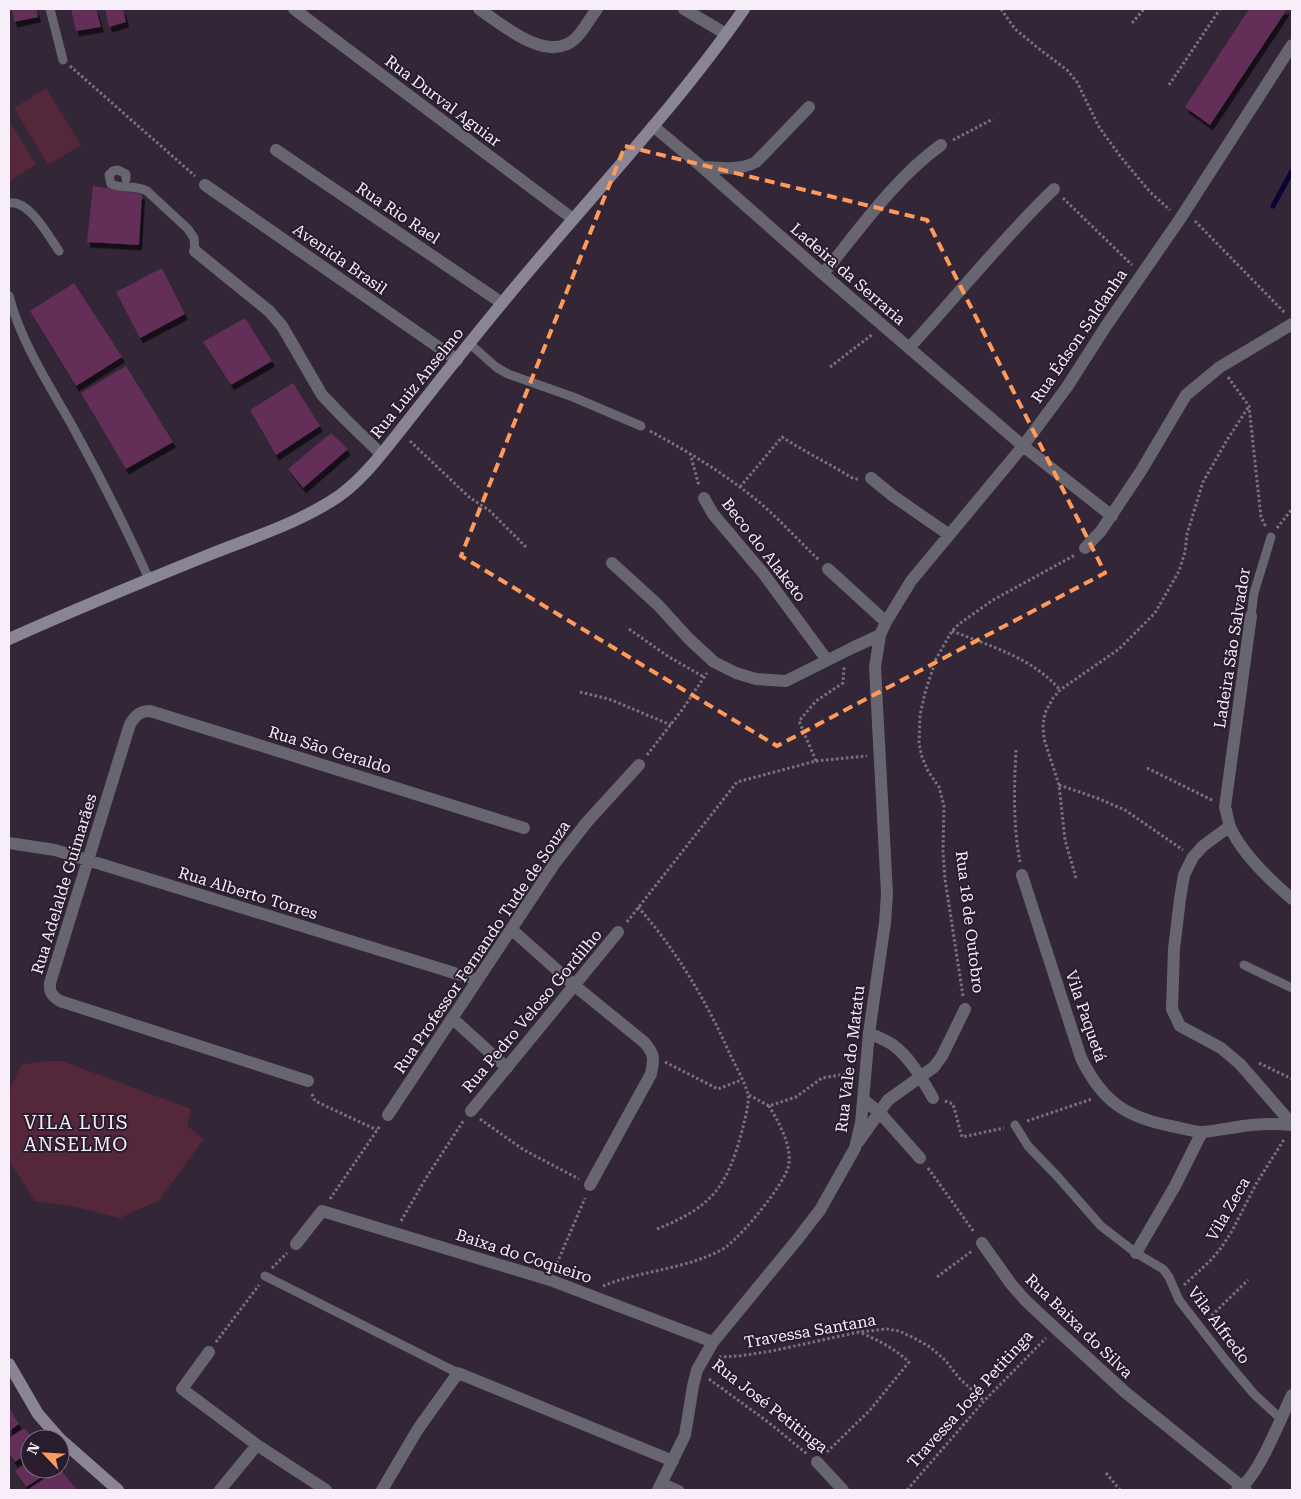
<svg xmlns="http://www.w3.org/2000/svg" width="1301" height="1499" viewBox="0 0 1301 1499" font-family="'Roboto Serif',serif">
<style>
.green{fill:#54273a}
.lines{fill:none;stroke-linecap:round;stroke-linejoin:round}
.stream{stroke:#0b0338;stroke-width:5}
.building{fill:#632f58;filter:url(#shadow)}
.path{stroke:#7c7180;stroke-width:3;stroke-dasharray:2.5 2.5;stroke-linecap:butt}
.lane{stroke:#67656f;stroke-width:9}
.street{stroke:#67656f;stroke-width:12}
.secondary{stroke:#898595;stroke-width:12}
.marked{fill:none;stroke:#ff9b5a;stroke-width:4;stroke-dasharray:10 6;stroke-linejoin:round}
.labels{text-anchor:middle;dominant-baseline:central;stroke-width:4;stroke-linejoin:round;paint-order:stroke}
.street-label{font-size:16px;fill:#f7eefa;stroke:#281c2d}
.quarter-label{font-size:19px;letter-spacing:1px;fill:#f7eefa;stroke:#281c2d}
</style>
<defs>
<filter id="shadow"><feDropShadow dx="3" dy="5.5" stdDeviation="0" flood-color="#0009"/></filter>
</defs>
<rect width="100%" height="100%" fill="#322637"/>
<path class="green" d="M46,88L81,145L48,165L14,108Z
M9,121L36,164L9,182Z
M44,1061H62L191,1109L187,1126L204,1139L158,1201L120,1218L76,1207L35,1201L9,1161V1092L21,1065Z"/>
<g class="lines">
<path class="stream" d="M1273,206L1292,171"/>
</g>
<path class="building" d="M12,9H36L38,17L14,22Z
M71,9H96L101,27L76,31Z
M105,9H123L126,22L109,27Z
M1249,9H1287L1210,125L1185,107Z
M93,186L142,194L139,245L87,242Z
M162,268L185,314L140,338L116,292Z
M74,283L122,357L76,386L30,311Z
M245,318L272,361L231,385L203,342Z
M126,366L173,442L126,469L81,393Z
M293,383L320,426L276,455L250,410Z
M331,433L348,449L303,488L288,469Z
M9,1408L19,1424L9,1431Z
M24,1428L33,1439H30V1451L15,1462L9,1453V1438Z
M30,1461V1469H54L26,1487L15,1471Z
M60,1469L77,1490H27L59,1469Z"/>
<g class="lines">
<path class="path" d="M1001,9L1015,29L1038,48L1067,70L1077,82L1099,127L1120,156L1150,192L1170,210
M1132,23L1144,9
M70,66L195,176
M1169,85L1220,9
M953,140L993,119
M1063,198L1132,265
M1195,221L1285,313
M830,367L873,334
M1228,377L1249,406L1259,499L1261,517L1266,527
M650,431C689,452 725,474 759,502C780,520 799,541 819,560
M410,441L469,497L490,511L527,548
M690,453L699,486
M740,487L782,437C805,452 830,464 854,479H858
M1277,528L1292,509
M629,629L669,657L704,677
M952,631C990,646 1033,658 1060,690
M580,692L609,699L671,725
M1016,750C1014,788 1013,824 1020,862
M647,755L682,710L707,673
M816,761L867,756
M1147,768L1214,801
M1059,785L1097,798L1125,810L1183,850
M1076,878L1065,840L1059,785L1044,739L1043,725L1045,713L1053,698L1060,690L1119,649L1155,613L1179,571L1185,552L1187,534L1203,482L1227,440L1249,406
M638,907C677,951 705,999 729,1052C735,1065 744,1080 748,1094C750,1101 744,1123 742,1131C727,1187 712,1207 657,1229
M627,922L737,782L816,761L799,721L816,701L843,683L844,667
M963,996L945,879L943,852L944,806L939,787L928,771L922,757L919,744L920,715L925,693L936,659L952,631L959,624L993,600L1075,555
M665,1062L718,1089L741,1080
M1259,1063L1292,1079
M312,1094L315,1101L377,1130
M749,1095L769,1106L796,1097L822,1078L852,1073
M945,1101L953,1104L962,1137L1004,1128
M480,1119L524,1150L579,1179
M1027,1121L1092,1099
M928,1168L974,1232
M330,1199L380,1126
M401,1221L426,1178L464,1120
M272,1268L287,1253
M555,1268L585,1198
M937,1277L972,1251
M1184,1285L1210,1261L1221,1248L1232,1231L1256,1184L1285,1138
M603,1286C634,1273 672,1270 703,1258C711,1255 721,1251 727,1246C743,1234 786,1183 789,1164C791,1143 779,1123 769,1106
M1208,1319L1248,1280
M216,1342L259,1285
M719,1357L739,1356L772,1351L859,1332L887,1329L899,1331L914,1338L930,1347L945,1360L960,1379L984,1401
M709,1379L768,1422L807,1454
M827,1452L870,1410L909,1362C894,1348 878,1340 859,1332
M1106,1473L1120,1490
M907,1490L984,1401L1046,1338"/>
<path class="lane" d="M50,9L63,60
M126,179V174L118,170L113,171L109,175L111,184C122,189 136,185 147,191L188,229L194,238L195,251
M9,203C29,199 49,237 59,251
M9,296C22,345 50,386 74,429C101,478 126,528 149,579
M470,344L496,367L508,374L573,397L641,426
M1251,616L1254,593L1271,537
M1244,965L1292,988
M1015,1125L1028,1146L1057,1176L1101,1226L1136,1253L1163,1269L1169,1277L1179,1300L1227,1362L1254,1394L1280,1418
M265,1276L458,1373
M662,1482L680,1490"/>
<path class="street" d="M294,9L573,219
M479,9C503,25 548,65 576,38C584,30 590,18 597,9
M684,9L726,34
M653,126L702,167L823,274L1023,446L1112,516
M276,150L502,303
M702,167C722,168 738,171 756,162L809,107
M205,185L457,360
M195,251L269,311L282,326L322,395L345,419L381,454
M823,274C859,230 895,178 941,145
M909,348C958,295 1002,239 1054,189
M871,478L893,496L948,534
M704,498L713,514L763,573L827,660
M1085,548L1101,531L1141,471L1186,395L1220,367L1292,324
M612,563L658,605L689,639L714,662L736,673L756,679L786,681L852,648L880,635
M828,569L886,622
M1251,616L1225,807C1227,813 1228,821 1230,827C1241,852 1271,881 1292,899
M1230,826L1203,846L1193,857L1184,875L1180,899L1174,949L1172,1009L1180,1026L1221,1048L1240,1064L1292,1124
M9,843L55,850L477,980
M1022,875L1081,1058C1102,1101 1125,1117 1171,1126C1181,1128 1191,1131 1201,1132C1211,1132 1222,1129 1231,1128C1252,1124 1271,1123 1292,1125
M511,929L575,986L644,1042C655,1054 654,1059 651,1074L590,1185
M452,1018L507,1068
M869,1033C877,1037 886,1040 893,1045C910,1057 923,1081 933,1098
M308,1081L60,1001C52,996 49,992 50,983L130,724C136,715 140,711 150,711L524,828
M864,1100L880,1113L920,1158
M471,1111L618,932
M388,1115L555,863L587,822L639,765
M859,1141L888,1100L934,1067L942,1056L965,1009
M982,1243L1011,1284L1025,1300L1055,1328L1125,1392L1246,1490
M296,1244L322,1211L550,1280L713,1342
M1136,1253L1175,1186L1202,1132
M209,1352L182,1389L257,1445L326,1490
M817,1462L843,1490
M220,1490L257,1445
M382,1490L418,1429L458,1373L673,1461
M658,1490L685,1435L693,1386L697,1370L713,1342L796,1241L820,1210L855,1148L861,1123L869,1033L885,923L887,894L875,667L880,635L886,622L911,581L1023,446L1067,387L1106,326L1180,219L1292,45
M1237,1490C1258,1479 1281,1417 1292,1395"/>
<path class="secondary" d="M9,639C76,609 144,581 211,554C254,537 301,522 339,496C364,478 384,451 403,427C436,385 469,343 503,302C583,204 672,113 744,9
M9,1364L38,1414L60,1439
M60,1439L118,1490"/>
</g>
<path class="marked" d="M625,146L927,220L1105,573L777,746L461,556Z"/>
<g class="labels">
<g class="street-label">
<text transform="translate(443 101) rotate(37)">Rua Durval Aguiar</text>
<text transform="translate(398 213) rotate(34)">Rua Rio Rael</text>
<text transform="translate(340 259) rotate(35)">Avenida Brasil</text>
<text transform="translate(848 274) rotate(41)">Ladeira da Serraria</text>
<text transform="translate(1079 336) rotate(-56)">Rua Édson Saldanha</text>
<text transform="translate(417 383) rotate(-51)">Rua Luiz Anselmo</text>
<text transform="translate(764 550) rotate(52)">Beco do Alaketo</text>
<text transform="translate(1232 648) rotate(-81)">Ladeira São Salvador</text>
<text transform="translate(330 750) rotate(17)">Rua Sāo Geraldo</text>
<text transform="translate(64 884) rotate(-73)">Rua Adelalde Guimarães</text>
<text transform="translate(248 893) rotate(17)">Rua Alberto Torres</text>
<text transform="translate(970 922) rotate(83)">Rua 18 de Outobro</text>
<text transform="translate(482 947) rotate(-56)">Rua Professor Fernando Tude de Souza</text>
<text transform="translate(532 1011) rotate(-50)">Rua Pedro Veloso Gordilho</text>
<text transform="translate(1086 1016) rotate(71)">Vila Paquetá</text>
<text transform="translate(850 1059) rotate(-83)">Rua Vale do Matatu</text>
<text transform="translate(1228 1209) rotate(-60)">Vila Zeca</text>
<text transform="translate(524 1256) rotate(18)">Baixa do Coqueiro</text>
<text transform="translate(1219 1325) rotate(53)">Vila Alfredo</text>
<text transform="translate(1079 1326) rotate(44)">Rua Baixa do Silva</text>
<text transform="translate(810 1331) rotate(-10)">Travessa Santana</text>
<text transform="translate(970 1399) rotate(-48)">Travessa José Petitinga</text>
<text transform="translate(770 1406) rotate(38)">Rua José Petitinga</text>
</g>
<g class="quarter-label">
<text x="76" y="1122">VILA LUIS<tspan x="76" dy="22">ANSELMO</tspan></text>
</g>
</g>
<rect width="1301" height="1499" fill="none" stroke="#f7eefa" stroke-width="20"/>
<g transform="translate(45 1454) rotate(295)"><circle r="24" fill="#281c2d" stroke="#7b707f"/>
<path d="M0-4L9 19L0 12L-9 19Z" fill="#ff9b5a"/>
<text y="-8" font-size="14" font-weight="bold" text-anchor="middle" fill="#f7eefa">N</text>
</g>
</svg>
